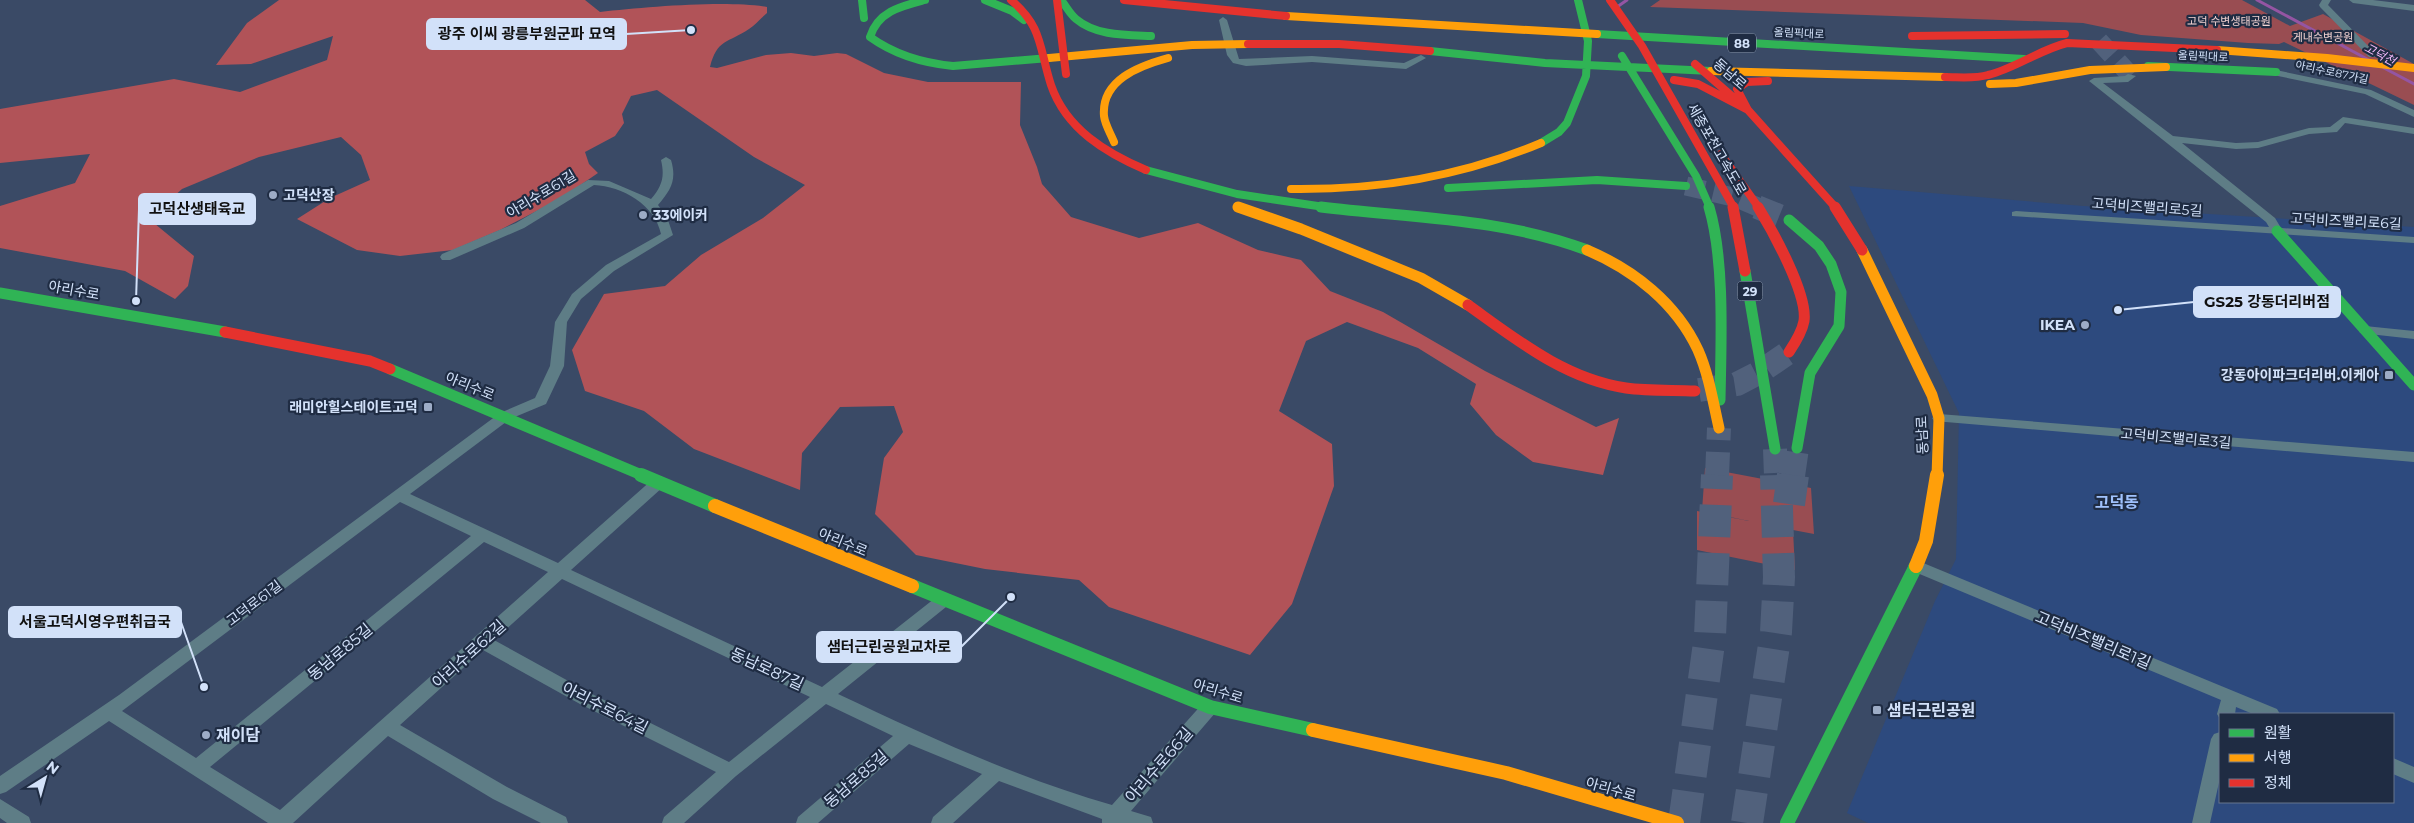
<svg xmlns="http://www.w3.org/2000/svg" width="2414" height="823" viewBox="0 0 2414 823" font-family="Montserrat,'Noto Sans KR',sans-serif">
<style>
.built{fill:#2d4a7e;fill-rule:evenodd}
.green{fill:#994d52}
.forest{fill:#b15358}
.lines{fill:none;stroke-linecap:round;stroke-linejoin:round}
.stream{stroke:#9455a3;stroke-width:3}
.highway-tunnel-far2{stroke:#51617c;stroke-width:19;stroke-dasharray:19 9;stroke-linecap:butt}
.highway-tunnel-far1{stroke:#51617c;stroke-width:24;stroke-dasharray:24 12;stroke-linecap:butt}
.highway-tunnel{stroke:#51617c;stroke-width:32;stroke-dasharray:32 16;stroke-linecap:butt}
.street{fill:#5e7d86;fill-rule:evenodd}
.fast-far2{stroke:#30b455;stroke-width:8}
.fast-far1{stroke:#30b455;stroke-width:11}
.fast{stroke:#30b455;stroke-width:14}
.slow-far2{stroke:#ff9f0a;stroke-width:8}
.slow-far1{stroke:#ff9f0a;stroke-width:11}
.slow{stroke:#ff9f0a;stroke-width:14}
.jam-far1{stroke:#e5322d;stroke-width:8}
.jam{stroke:#e5322d;stroke-width:11}
.poi-dot{fill:#9dacc6;stroke:#1f2c43;stroke-width:2}
.labels{text-anchor:middle;dominant-baseline:central;stroke-width:4.5;stroke-linejoin:round;paint-order:stroke}
.far-park-label{font-size:11px;fill:#f2d3d2;stroke:#1f2c43}
.far-street-label{font-size:11px;fill:#d2e1f9;stroke:#1f2c43}
.shield{fill:#1f2c43;stroke:#9cabc2;stroke-width:1}
.shield-label{font-size:12px;font-weight:bold;fill:#d2e1f9}
.far-water-label{font-size:12px;font-style:italic;fill:#f1bafa;stroke:#1f2c43}
.street-label{font-size:14px;fill:#d2e1f9;stroke:#1f2c43}
.poi-label{font-size:14px;font-weight:bold;fill:#d2e1f9;stroke:#1f2c43;text-anchor:end}
.quarter-label{font-size:16px;font-weight:bold;fill:#a0c2fd;stroke:#1f2c43}
.near-street-label{font-size:16px;fill:#d2e1f9;stroke:#1f2c43}
.near-poi-label{font-size:16px;font-weight:bold;fill:#d2e1f9;stroke:#1f2c43;text-anchor:start}
.leader{fill:none;stroke:#d2e1f9;stroke-width:2}
.callout-dot{fill:#d2e1f9;stroke:#1f2c43;stroke-width:2}
.callout{fill:#d2e1f9;stroke:#d2e1f9;stroke-width:2}
.callout-label{font-size:15px;text-anchor:middle;font-weight:bold;fill:#111}
</style>
<rect width="100%" height="100%" fill="#3a4a66"/>
<path class="built" d="M1849,186L2083,206L2414,227V823H1868L1847,813L1935,601L1956,559L1959,413ZM2220,714H2393V802H2220Z"/>
<path class="green" d="M1660,0H2242L2290,26L2323,14L2414,64V105L2284,42L2279,44L2248,43L2141,35L2083,23L1650,7Z
M1705,468L1811,488L1814,534L1793,530L1795,570L1697,550V511L1749,521L1702,511Z"/>
<path class="forest" d="M279,0H585L600,12C645,7 726,0 767,7V13C761,18 755,25 749,29C728,43 717,39 710,67L717,68L766,55L791,53L814,56L837,53L846,54L884,73L928,82H1021L1020,125L1037,167L1042,184L1071,217L1139,238L1198,223L1258,250L1301,260L1330,291L1383,312L1485,371L1596,427L1619,418L1603,475L1533,462L1496,435L1470,404L1476,384L1418,348L1347,322L1306,341L1279,411L1332,444L1334,486L1292,604L1250,655L1109,607L1079,580L985,569L916,555L875,514L884,458L903,432L894,406L840,407L802,453L800,490L694,449L644,411L585,391L572,350L604,294L665,286L701,255L763,218L805,185L754,157L657,90L631,96L622,114L624,123L615,136L585,152L589,164L598,173L560,199L500,230L453,250L400,256L357,250L297,219L330,198L370,180L361,155L341,137L259,157L182,189L149,219L194,256L188,286L175,299L125,271L0,248V206L75,183L90,154L0,163V109L174,79L240,92L327,60L333,36L251,64L216,65L247,23Z"/>
<g class="lines">
<path class="stream" d="M2257,0L2369,60
M1617,7L1627,0
M2384,68L2414,84"/>
<path class="highway-tunnel-far2" d="M2099,41L2131,76
M1686,186L1737,198L1760,208"/>
<path class="highway-tunnel-far1" d="M1757,207L1789,220
M1699,390L1737,384L1760,372L1789,352
M1775,449L1776,476
M1717,476L1719,428
M1793,476L1797,448"/>
<path class="highway-tunnel" d="M1789,504L1793,475
M1684,823L1710,636L1717,475
M1747,823L1776,632L1779,577L1776,475"/>
<path class="street" d="M2322,0H2331L2328,5L2375,53V57H2369L2320,7L2319,5Z
M2349,0H2373L2414,5V11L2353,3Z
M1223,17L1227,20L1239,59L1312,56L1404,63L1421,55L1426,58L1406,69L1312,62L1246,66L1233,63L1227,55L1219,20Z
M2271,69L2371,90L2414,110V117L2365,94L2268,74V70Z
M2128,74L2136,76L2128,82L2103,83L2173,136L2236,143L2258,142L2309,128L2330,127L2343,117L2414,128V134L2345,123L2337,132L2309,134L2258,148L2236,149L2182,143L2275,218L2281,228L2414,237V243L2012,216V212L2016,211L2269,227L2266,222L2089,81L2094,78L2125,76Z
M666,157L671,160C677,180 671,190 658,205L667,217L673,235L614,271L581,299L567,322L564,366L546,404L510,419L410,494L558,563L653,479H663L665,483L663,487L571,570L822,687L939,595L945,593L951,595L953,599L951,603L838,694C927,736 1017,778 1112,805L1204,702L1210,700L1216,702L1219,707L1216,712L1131,811L1151,817L1153,823H1102V819L999,781L953,823H931L933,817L982,774L909,744L818,823H796L798,817L893,736L826,704L736,776L684,823H662L664,817L716,772L580,704L483,650L400,725L507,787L566,817L568,823H541L493,799L388,736L293,823H268L109,721L6,792L0,794V776L119,695L500,413L535,398L550,366L555,322L572,294L606,265L661,234C655,205 622,186 594,185L524,228L450,260H442L440,257L442,254L516,223L588,180L609,181L651,199C662,186 665,177 661,160ZM400,502L471,536L196,758L122,711ZM484,542L548,572L280,810L210,767ZM562,579L810,697L729,762L592,694L494,640Z
M2365,326L2414,331V339L2360,333L2359,330L2360,327Z
M1939,414L2414,452V462L1934,421L1932,418Z
M1916,560L2277,709L2280,714H2253L2236,707L2235,714H2220V719L2217,714L2221,700L1910,570L1908,566L1910,562Z
M2220,732V778L2210,823H2192L2211,739L2214,734Z
M2393,758L2414,767V783L2393,774Z
M0,799L29,817L31,823H7L0,818Z"/>
<path class="fast-far2" d="M862,0L864,18
M925,0C902,6 878,11 870,37C895,55 922,63 953,66L1049,58
M985,0L1012,11L1024,20
M1061,0C1066,6 1070,14 1076,19C1096,36 1126,35 1151,36
M1597,34L2024,59
M1430,51L1545,63L1711,71
M1622,56L1696,176L1710,208
M2148,66L2276,72
M1541,143L1559,132L1567,123L1586,76L1588,41L1578,0
M1146,170L1237,194L1331,208
M1448,188L1597,180L1686,186"/>
<path class="fast-far1" d="M1321,207C1410,218 1502,218 1587,250
M1709,207C1725,261 1721,343 1720,400
M1789,220L1819,246L1831,264L1841,292L1839,326L1810,373L1797,448
M2277,231L2414,385
M1745,271L1775,449
M0,293L225,332
M390,369L644,476"/>
<path class="fast" d="M641,475L715,506
M912,586L1210,707L1313,730
M1787,823L1916,566"/>
<path class="slow-far2" d="M1286,16L1597,34
M2217,50L2327,58L2414,68
M1049,58L1192,45L1248,44
M1711,71L1945,77
M1990,84L2016,83L2090,70L2166,67
M1114,142C1111,134 1105,125 1104,116C1101,80 1139,66 1168,58
M1291,189C1379,190 1460,177 1541,143
M1238,207L1241,208"/>
<path class="slow-far1" d="M1238,207L1301,229L1421,278L1468,305
M1587,250C1634,270 1676,303 1698,350C1709,375 1713,402 1719,428
M1862,250L1932,395L1939,418L1937,476"/>
<path class="slow" d="M715,506L912,586
M1916,566L1926,541L1937,475
M1313,730L1506,773L1677,823"/>
<path class="jam-far1" d="M1011,0C1043,27 1039,48 1051,85C1066,129 1106,153 1146,170
M1057,0L1066,74
M1124,0L1286,16
M1610,0L1642,46L1734,208
M1912,36L2065,34
M1248,44H1339L1430,51
M1695,64L1748,110L1836,208
M1945,77C1959,77 1974,79 1988,75C2016,68 2039,50 2067,43L2217,50
M1674,80L1698,84L1748,110L1737,89L1747,82L1768,81
M1721,154L1759,208"/>
<path class="jam" d="M1733,207L1745,271
M1758,207C1772,230 1808,294 1804,321C1802,332 1795,343 1789,352
M1835,207L1862,250
M1468,305C1517,340 1565,379 1626,388C1648,391 1672,390 1695,391
M225,332L370,361L390,369"/>
</g>
<g class="poi-dot">
<circle cx="273" cy="195" r="5"/>
<circle cx="643" cy="215" r="5"/>
<circle cx="2085" cy="325" r="5"/>
<rect x="2384" y="370" width="10" height="10" rx="2.5"/>
<rect x="423" y="402" width="10" height="10" rx="2.5"/>
<rect x="1872" y="705" width="10" height="10" rx="2.5"/>
<circle cx="206" cy="735" r="5"/>
</g>
<g class="labels">
<g class="far-park-label">
<text x="2229" y="21">고덕 수변생태공원</text>
<text x="2323" y="37">게내수변공원</text>
</g>
<g class="far-street-label">
<text transform="translate(1799 33) rotate(3)">올림픽대로</text>
<text transform="translate(2203 56) rotate(3)">올림픽대로</text>
<text transform="translate(2332 72) rotate(12)">아리수로87가길</text>
</g>
<g class="shield">
<rect x="1728" y="33.5" width="28" height="19" rx="4"/>
<rect x="1737.5" y="281.5" width="25" height="19" rx="4"/>
</g>
<g class="shield-label">
<text x="1742" y="43">88</text>
<text x="1750" y="291">29</text>
</g>
<g class="far-water-label">
<text transform="translate(2380 54) rotate(28)">고덕천</text>
</g>
<g class="street-label">
<text transform="translate(1730 74) rotate(41)">동남로</text>
<text transform="translate(1717 149) rotate(60)">세종포천고속도로</text>
<text transform="translate(541 194) rotate(-31)">아리수로61길</text>
<text transform="translate(2147 207) rotate(4)">고덕비즈밸리로5길</text>
<text transform="translate(2346 221) rotate(3)">고덕비즈밸리로6길</text>
<text transform="translate(74 290) rotate(10)">아리수로</text>
<text transform="translate(470 386) rotate(22)">아리수로</text>
<text transform="translate(1922 435) rotate(-92)">동남로</text>
<text transform="translate(2176 438) rotate(5)">고덕비즈밸리로3길</text>
<text transform="translate(843 542) rotate(22)">아리수로</text>
<text transform="translate(254 603) rotate(-37)">고덕로61길</text>
<text transform="translate(1218 691) rotate(17)">아리수로</text>
<text transform="translate(1611 789) rotate(16)">아리수로</text>
</g>
<g class="poi-label">
<text x="283" y="195" text-anchor="start">고덕산장</text>
<text x="653" y="215" text-anchor="start">33에이커</text>
<text x="2075" y="325">IKEA</text>
<text x="2379" y="375">강동아이파크더리버.이케아</text>
<text x="418" y="407">래미안힐스테이트고덕</text>
</g>
<g class="quarter-label">
<text x="2117" y="502">고덕동</text>
</g>
<g class="near-street-label">
<text transform="translate(2093 640) rotate(23)">고덕비즈밸리로1길</text>
<text transform="translate(340 652) rotate(-40)">동남로85길</text>
<text transform="translate(469 654) rotate(-42)">아리수로62길</text>
<text transform="translate(767 669) rotate(25)">동남로87길</text>
<text transform="translate(605 708) rotate(27)">아리수로64길</text>
<text transform="translate(1159 765) rotate(-49)">아리수로66길</text>
<text transform="translate(856 779) rotate(-41)">동남로85길</text>
</g>
<g class="near-poi-label">
<text x="1887" y="710">샘터근린공원</text>
<text x="216" y="735">재이담</text>
</g>
</g>
<path class="leader" d="M691 30L626 34M136 301L139 209M2118 310L2194 302M204 687L181 622M1011 597L961 647"/>
<g class="callout-dot">
<circle cx="691" cy="30" r="5"/>
<circle cx="136" cy="301" r="5"/>
<circle cx="2118" cy="310" r="5"/>
<circle cx="204" cy="687" r="5"/>
<circle cx="1011" cy="597" r="5"/>
</g>
<g class="callout">
<rect x="427" y="19" width="199" height="30" rx="5"/>
<rect x="139" y="194" width="116" height="30" rx="5"/>
<rect x="2194" y="287" width="146" height="30" rx="5"/>
<rect x="9" y="607" width="172" height="30" rx="5"/>
<rect x="817" y="632" width="144" height="30" rx="5"/>
</g>
<g class="callout-label">
<text x="527" y="39">광주 이씨 광릉부원군파 묘역</text>
<text x="197" y="214">고덕산생태육교</text>
<text x="2267" y="307">GS25 강동더리버점</text>
<text x="95" y="627">서울고덕시영우편취급국</text>
<text x="889" y="652">샘터근린공원교차로</text>
</g>
<rect x="2219" y="713" width="175" height="90" fill="#1f2c43" stroke="#67748c"/>
<rect x="2229" y="729" width="25" height="8" fill="#30b455" stroke="#67748c"/>
<text x="2264" y="738" font-size="15" fill="#d2e1f9">원활</text>
<rect x="2229" y="754" width="25" height="8" fill="#ff9f0a" stroke="#67748c"/>
<text x="2264" y="763" font-size="15" fill="#d2e1f9">서행</text>
<rect x="2229" y="779" width="25" height="8" fill="#e5322d" stroke="#67748c"/>
<text x="2264" y="788" font-size="15" fill="#d2e1f9">정체</text>
<g transform="translate(45 778) rotate(37)" stroke="#1f2c43" stroke-width="4" paint-order="stroke">
<path d="M0-4L9 19L0 12L-9 19Z" fill="#d2e1f9"/>
<text y="-8" font-size="14" font-weight="bold" text-anchor="middle" fill="#d2e1f9">N</text>
</g>
</svg>
